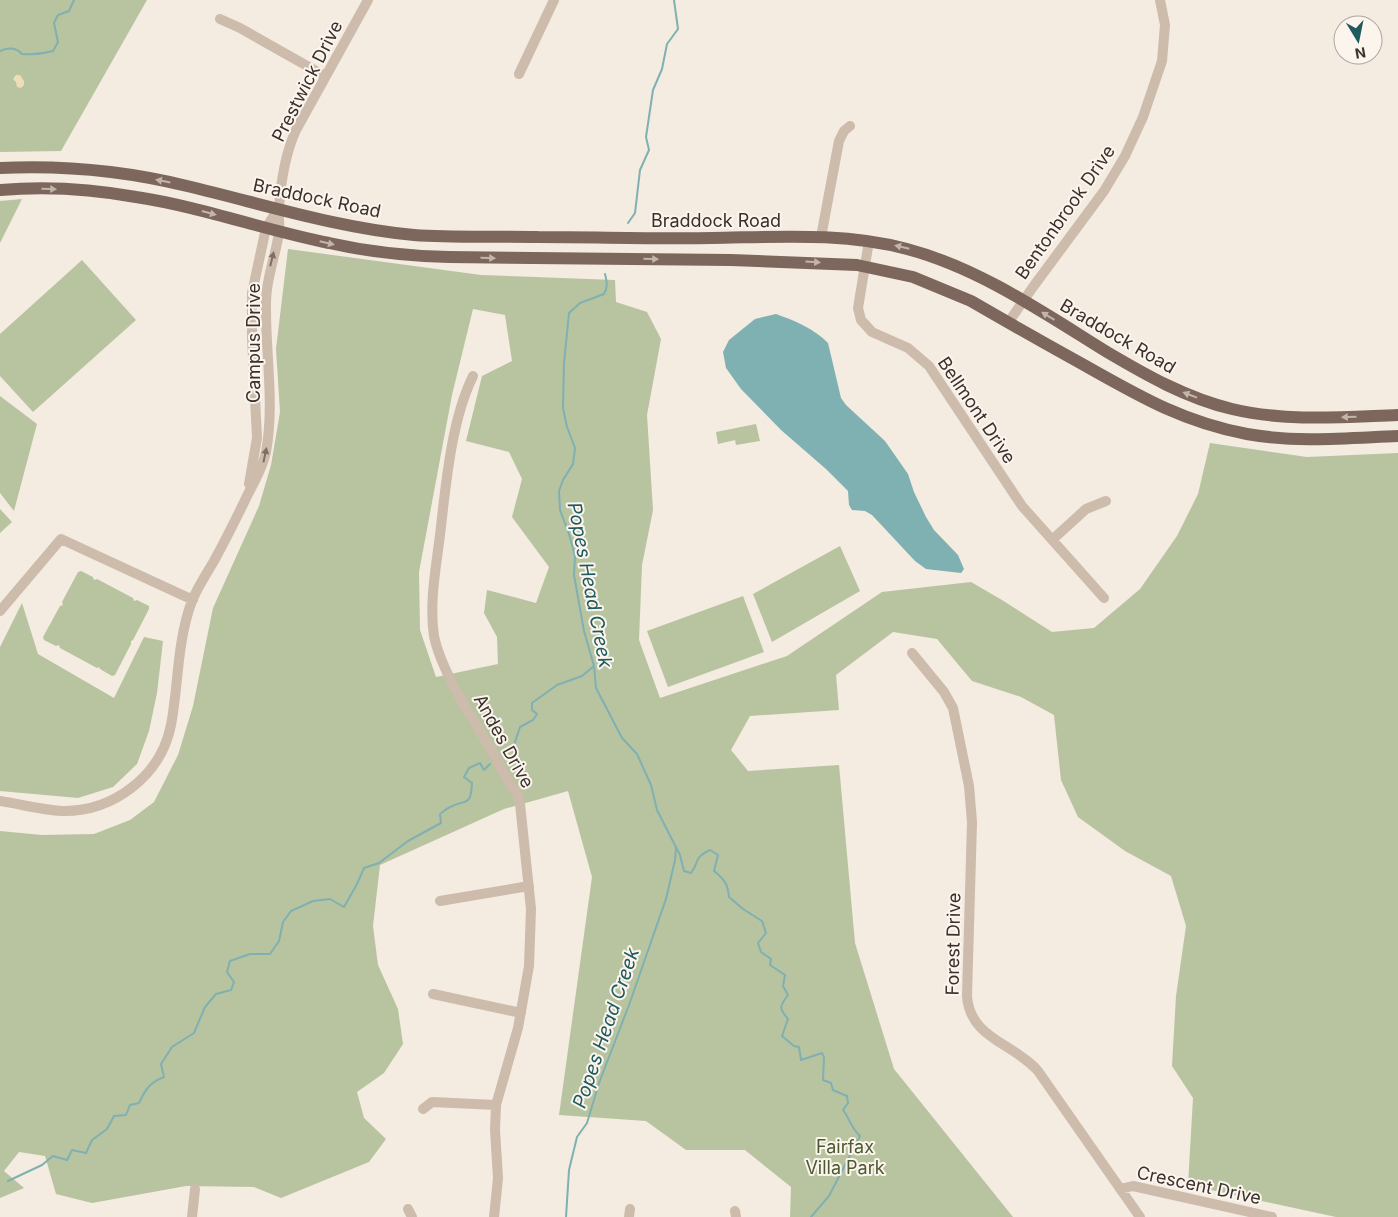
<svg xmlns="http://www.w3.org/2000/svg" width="1398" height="1217" viewBox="0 0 1398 1217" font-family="Inter,sans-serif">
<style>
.green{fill:#b8c4a0;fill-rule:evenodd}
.sand{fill:#efdcb8}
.water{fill:#7fb0b2}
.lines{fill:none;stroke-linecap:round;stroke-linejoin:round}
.stream{stroke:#7fb0b2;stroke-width:2}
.minor{stroke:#cdbbac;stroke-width:10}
.major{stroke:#7d675c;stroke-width:12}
.oneway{fill:#c2b5ac}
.oneway2{fill:#7d6f65}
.labels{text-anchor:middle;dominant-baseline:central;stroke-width:4;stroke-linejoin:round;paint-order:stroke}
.street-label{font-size:18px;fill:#3b302b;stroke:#fbf5ee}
.park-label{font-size:18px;fill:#4a5a2e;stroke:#fbf5ee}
.water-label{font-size:19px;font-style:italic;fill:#1f5a5e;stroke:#fbf5ee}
</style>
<rect width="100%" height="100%" fill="#f4ebe1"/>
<path class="green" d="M0,0H147L61,151L0,152Z
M22,199L0,243V201Z
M288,249L481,275L615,280L616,302L647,312L661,339L647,415L653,510L642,565L639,640L660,698L787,656L882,592L971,582L1002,600L1052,632L1094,628L1140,589L1177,536L1198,494L1210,443L1307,457L1398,453V1217H1336L1188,1185L1193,1098L1172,1066L1176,996L1186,926L1171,876L1125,851L1078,817L1061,780L1054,715L1021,697L972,681L937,639L893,632L836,675L839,710L750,716L731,750L748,771L839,765L855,943L894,1069L1013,1217H790L791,1187L745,1150H686L646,1121L559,1115L592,877L568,791L504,809L380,865L373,926L378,965L398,1009L403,1044L384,1073L357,1092L364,1118L386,1139L369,1162L281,1198L254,1187L186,1186L92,1203L56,1194L45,1156L19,1152L4,1171L24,1188L0,1198V831L42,835L94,834L130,820L154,802L178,755L193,706L213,608L259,506L271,465L280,412L276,349ZM473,309L505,315L512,361L482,376L466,441L509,452L522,479L512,517L549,567L536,603L487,590L484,613L497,637L498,664L436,677L420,630L419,572L452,395Z
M82,260L136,320L33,412L0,376V334Z
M0,396L37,424L14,511L0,493Z
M756,424L760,441L736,445L735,440L718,444L716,432Z
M0,509L12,522L0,533Z
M840,546L860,591L772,642L753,594Z
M81,571L93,577L94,580L97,579L133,598L134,601L137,600L149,606V609L133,640L131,641V644L115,675L112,676L100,669L99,667L97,668L60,648L59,645L56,646L44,640L43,637L60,606L63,605L62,602L78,572Z
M743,596L764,652L668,687L647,631Z
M22,603L38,654L114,698L144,637L163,641L157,693L149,731L137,764L113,787L78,798L0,791V647Z"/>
<path class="sand" d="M16,75H20L24,81V85L21,88L17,87L16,82L13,79Z"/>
<path class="water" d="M776,314C793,320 815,329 828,343L841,398L846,405L885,441L908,474L914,492L926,517L934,530L958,555L964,569L961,573L926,569L915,561L872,515L865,511L852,510L849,505L848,491L826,469L781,430L741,389L726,368L723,352L729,340L755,319Z"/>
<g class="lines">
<path class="stream" d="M0,51C9,47 16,47 22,54C33,55 42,54 53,51L58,42L54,23L58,15L69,11L74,0
M628,223L635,213L640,170L649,150L646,137L653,90L662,69L667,44L678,29L674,0
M605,274C607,282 608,287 604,294L580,303L569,313L564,363L563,408L567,427L575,448L573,464L563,480L559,491L560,510L569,534L575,556L574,575L584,631L594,666L596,688L622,738L637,754L651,785L657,810L680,855L684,871L691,873C700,861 693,858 710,850L718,855L714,871C724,879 728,884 729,897L743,909L762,921L766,933L758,943L761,952L771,959L770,965L785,975L783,986L788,995C779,1007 779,1008 788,1019L782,1036L794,1046L799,1047L801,1060L822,1053L824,1057L823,1080L831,1083L833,1090L847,1096L848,1103L843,1110C850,1119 851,1128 860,1136L829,1196L811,1217
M503,755L513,748L520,727L533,720L537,714L532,710V703L557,685L582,676L594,666
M8,1181L42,1165L53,1156L67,1160L72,1150L86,1153L92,1140L107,1129L114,1116L126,1115L130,1105L139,1103C145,1090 150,1082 164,1077L161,1064L172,1047L194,1033L205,1007L216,994L231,990L234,982L227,972L230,961L250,954H270L279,941L283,922L291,911L313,901L330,899L344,907L357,884L364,868L379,863L408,841L441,823L440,814C443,812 446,809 450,807C466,799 471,807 472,783L464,777L469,768L480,763L484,770L490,764
M566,1217L569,1170L577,1137L587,1123L599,1083L629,1005L666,899L675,860L676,848"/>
<path class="minor" d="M220,19L240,28L325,76
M519,74L554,0
M821,237L839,141L844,131L850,126
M869,241L858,308L861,320L872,332L908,348L929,366L1022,506L1104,598
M1008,323L1033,287L1104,191L1125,156L1143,117L1162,61L1165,25L1160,0
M473,376C451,421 446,484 440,535C436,568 429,603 434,636C441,671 473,720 492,751C500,765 506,781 517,793L520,804L531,909L529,966L518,1028L496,1105L495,1130L498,1178L494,1217
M249,484L257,438L252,337V293L266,228L278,209
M1052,540L1086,509L1106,501
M0,611L61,539L193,600
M912,653L944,692L953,708L969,786L972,822L967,996C970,1039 1014,1043 1038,1071L1140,1217
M0,801C20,804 41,810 62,811C113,812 161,776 171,725C178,688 177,650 188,613C193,594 204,578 214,561C226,539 237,517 248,494C255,481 263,467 266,452C275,402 265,352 266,302C266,277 276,256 279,232C280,224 278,215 279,207C281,181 285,154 296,130L368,0
M440,901L529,886
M433,994L521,1013
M423,1109L432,1102L496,1105
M1120,1189L1133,1186L1272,1217
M408,1209L412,1217
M735,1211L736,1217
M192,1217L195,1189
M629,1217L630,1209"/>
<path class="major" d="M0,168C63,165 126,171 187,186C263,204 337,228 414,235C455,238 497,236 538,237C596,237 654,239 712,238C777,237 844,232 907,249C979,268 1044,313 1107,352C1146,375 1186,398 1232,409C1287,422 1342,417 1398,415
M0,190C45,186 92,189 136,197C202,207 264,230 329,243C369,252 408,256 449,257L731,260L857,265L913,277L971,301C1009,323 1046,344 1084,365C1139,396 1183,422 1247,434C1297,443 1348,438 1398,436"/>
</g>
<defs><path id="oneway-solid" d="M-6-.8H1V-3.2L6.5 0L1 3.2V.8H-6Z" transform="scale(1.25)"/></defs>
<g class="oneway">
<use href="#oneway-solid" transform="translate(163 181) rotate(-169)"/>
<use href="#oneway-solid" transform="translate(49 189) rotate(1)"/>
<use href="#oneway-solid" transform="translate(209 213) rotate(15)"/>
<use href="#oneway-solid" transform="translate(327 243) rotate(13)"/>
<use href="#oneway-solid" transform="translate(902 247) rotate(-167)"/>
<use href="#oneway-solid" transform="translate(488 258) rotate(1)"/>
<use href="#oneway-solid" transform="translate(651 259) rotate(1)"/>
<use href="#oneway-solid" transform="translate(813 262) rotate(3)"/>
<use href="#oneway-solid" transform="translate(1048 316) rotate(-149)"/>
<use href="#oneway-solid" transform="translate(1190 395) rotate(-159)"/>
<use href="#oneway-solid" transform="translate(1349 417) rotate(178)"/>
</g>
<g class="oneway2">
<use href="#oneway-solid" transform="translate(272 259) rotate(-76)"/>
<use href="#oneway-solid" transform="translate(265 455) rotate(-78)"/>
</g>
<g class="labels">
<g class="street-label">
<text transform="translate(307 81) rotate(-63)">Prestwick Drive</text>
<text transform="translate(317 198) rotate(12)">Braddock Road</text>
<text transform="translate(1065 212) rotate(-55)">Bentonbrook Drive</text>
<text x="716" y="220">Braddock Road</text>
<text transform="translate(1118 336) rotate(30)">Braddock Road</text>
<text transform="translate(253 343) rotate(-90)">Campus Drive</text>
<text transform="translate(977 410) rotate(56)">Bellmont Drive</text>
<text transform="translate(504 741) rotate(61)">Andes Drive</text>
<text transform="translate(953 944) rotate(-89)">Forest Drive</text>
<text transform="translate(1199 1185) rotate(12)">Crescent Drive</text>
</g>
<g class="park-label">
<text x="845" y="1146">Fairfax<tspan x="845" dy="21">Villa Park</tspan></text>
</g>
<g class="water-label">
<text transform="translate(590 585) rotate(79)">Popes Head Creek</text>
<text transform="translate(606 1028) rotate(-71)">Popes Head Creek</text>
</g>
</g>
<g transform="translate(1358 40) rotate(170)"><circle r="24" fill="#fbf5ee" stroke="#aea6a0"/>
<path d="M0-4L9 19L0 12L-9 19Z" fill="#1f5a5e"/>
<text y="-8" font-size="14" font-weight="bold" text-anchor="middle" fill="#3b302b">N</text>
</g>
</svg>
